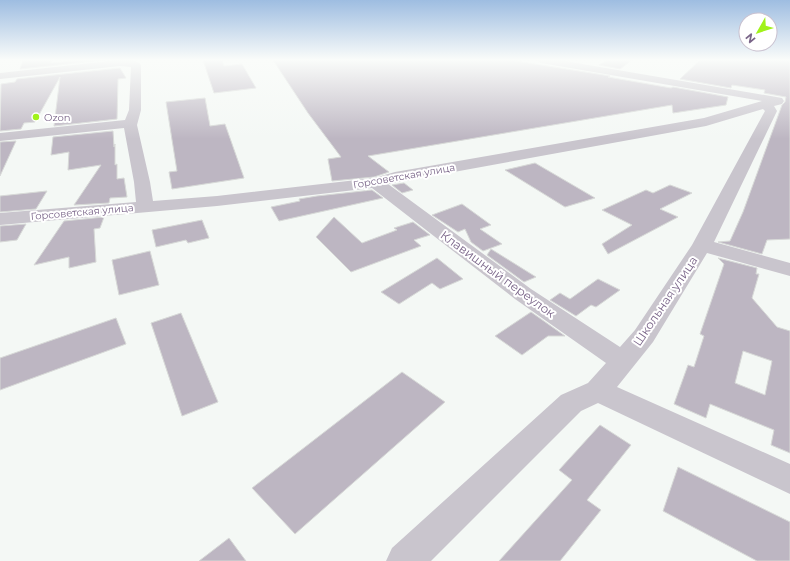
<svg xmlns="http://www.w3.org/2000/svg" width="790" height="561" viewBox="0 0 790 561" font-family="Montserrat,sans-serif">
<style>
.building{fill:#bdb6c2;stroke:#d7d9d7;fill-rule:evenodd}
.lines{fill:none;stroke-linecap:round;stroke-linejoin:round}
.minor{fill:#c9c5cd;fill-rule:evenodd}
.poi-dot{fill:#a1f21a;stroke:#fff;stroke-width:1.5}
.labels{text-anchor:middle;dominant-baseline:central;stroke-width:4;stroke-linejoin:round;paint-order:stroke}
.far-poi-label{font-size:10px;fill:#796488;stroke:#fff;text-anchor:start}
.far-street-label{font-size:10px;fill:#796488;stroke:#fff}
.street-label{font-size:12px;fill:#796488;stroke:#fff}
</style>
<rect width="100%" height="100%" fill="#f4f8f5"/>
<path class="building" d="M23,60H52L51,63L79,60H105L20,69Z
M203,60H222L224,66L242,64L256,88L214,93Z
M273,60H510L610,76L608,77L671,88L673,87L728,97L726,105L673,113L672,105L368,156L389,172L374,177L332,181L328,159L341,157L308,113Z
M607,60H632L620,69L599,65Z
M700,60H790V239L767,240L762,254L718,242L730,241L743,212L782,105L785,102L786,97L764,93L765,90L732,85L731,88L680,79Z
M120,68L126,78L118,79L117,119L54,126L60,77L35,122L24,123L21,129L0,131L1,84L15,82L17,79Z
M205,98L210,126L225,124L244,178L172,189L169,172L177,171L166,102Z
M113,131L114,147L115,144V165L117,164V179L124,178L127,197L110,198L109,203L74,205L101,165L68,170L69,152L51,155L53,137Z
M16,141L0,176V142Z
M535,163L595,198L565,207L505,170Z
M404,183L413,190L402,193L392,185Z
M670,185L692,193L660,209L678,217L608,254L602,244L632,225L602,210L646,190L653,193Z
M372,190L383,198L279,221L271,207L300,201L299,199L317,196Z
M47,191L36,209L0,212V196Z
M462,204L491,225L480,229L502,244L483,251L471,242L465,229L458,232L432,215Z
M104,217L100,228L94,229L96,262L69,268V257L34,265L64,221Z
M334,217L362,243L397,230L394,228L413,222L430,235L414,240L421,246L351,272L316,237Z
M202,220L209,238L188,243L186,240L156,247L152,230Z
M26,224L17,240L0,242V226Z
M491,249L536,277L524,282L487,255Z
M150,251L159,285L119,295L112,260Z
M437,258L463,279L440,289L432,283L399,304L381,292Z
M718,258L757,268L756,274H759L752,298L777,327L790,331V453L771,445L774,430L710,404L706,418L674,404L688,365L694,367L704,336L700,334L724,264ZM743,351L772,361L765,395L735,383Z
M598,279L620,290L596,307L591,305L576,316L550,300L560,293L570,299Z
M531,312L565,336H548L522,355L495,336Z
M181,313L218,402L182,416L151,323Z
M116,318L126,344L0,390V358Z
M402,372L445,402L295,534L252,488Z
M600,425L631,445L587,500L601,510L560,561H499L572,480L559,470Z
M678,467L790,522V561H757L663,511Z
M229,538L246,561H199Z"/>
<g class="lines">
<path class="minor" d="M119,60C126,60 137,59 141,65V110L137,125L150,182L153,201L217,196L374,178L395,172L704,118L762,101L541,63L536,60H559L782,98L784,101L782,104L774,106L777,111L714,242L790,263V276L707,253L653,342L617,387L790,464V494L598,403L581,411L431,561H386L392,548L561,395L588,383L606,363L515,299L372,188L217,206L0,225V213L136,202L134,182L124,128L0,141V133L125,120L129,110L131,67L120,66L0,79V73ZM763,109L765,111L692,245L635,330L620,347L531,289L388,184L706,126Z"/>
</g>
<linearGradient id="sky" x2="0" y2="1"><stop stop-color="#9ebde1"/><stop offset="0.43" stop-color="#fafcfa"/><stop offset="1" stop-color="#fafcfa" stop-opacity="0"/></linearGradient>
<rect width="790" height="139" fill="url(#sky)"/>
<circle class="poi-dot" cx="36" cy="117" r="4"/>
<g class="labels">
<g class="far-poi-label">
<text x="44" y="117">Ozon</text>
</g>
<g class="far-street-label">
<text transform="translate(404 176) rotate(-10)">Горсоветская улица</text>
<text transform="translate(82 212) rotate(-5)">Горсоветская улица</text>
</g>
<g class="street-label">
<text transform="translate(498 274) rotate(36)">Клавишный переулок</text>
<text transform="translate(665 301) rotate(-56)">Школьная улица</text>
</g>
</g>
<g transform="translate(758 32) rotate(231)"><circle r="19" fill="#ffffff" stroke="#c9c1cf"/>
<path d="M0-3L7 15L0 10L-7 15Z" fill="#a1f21a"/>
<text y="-6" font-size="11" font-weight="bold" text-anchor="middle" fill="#796488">N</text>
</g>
</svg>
